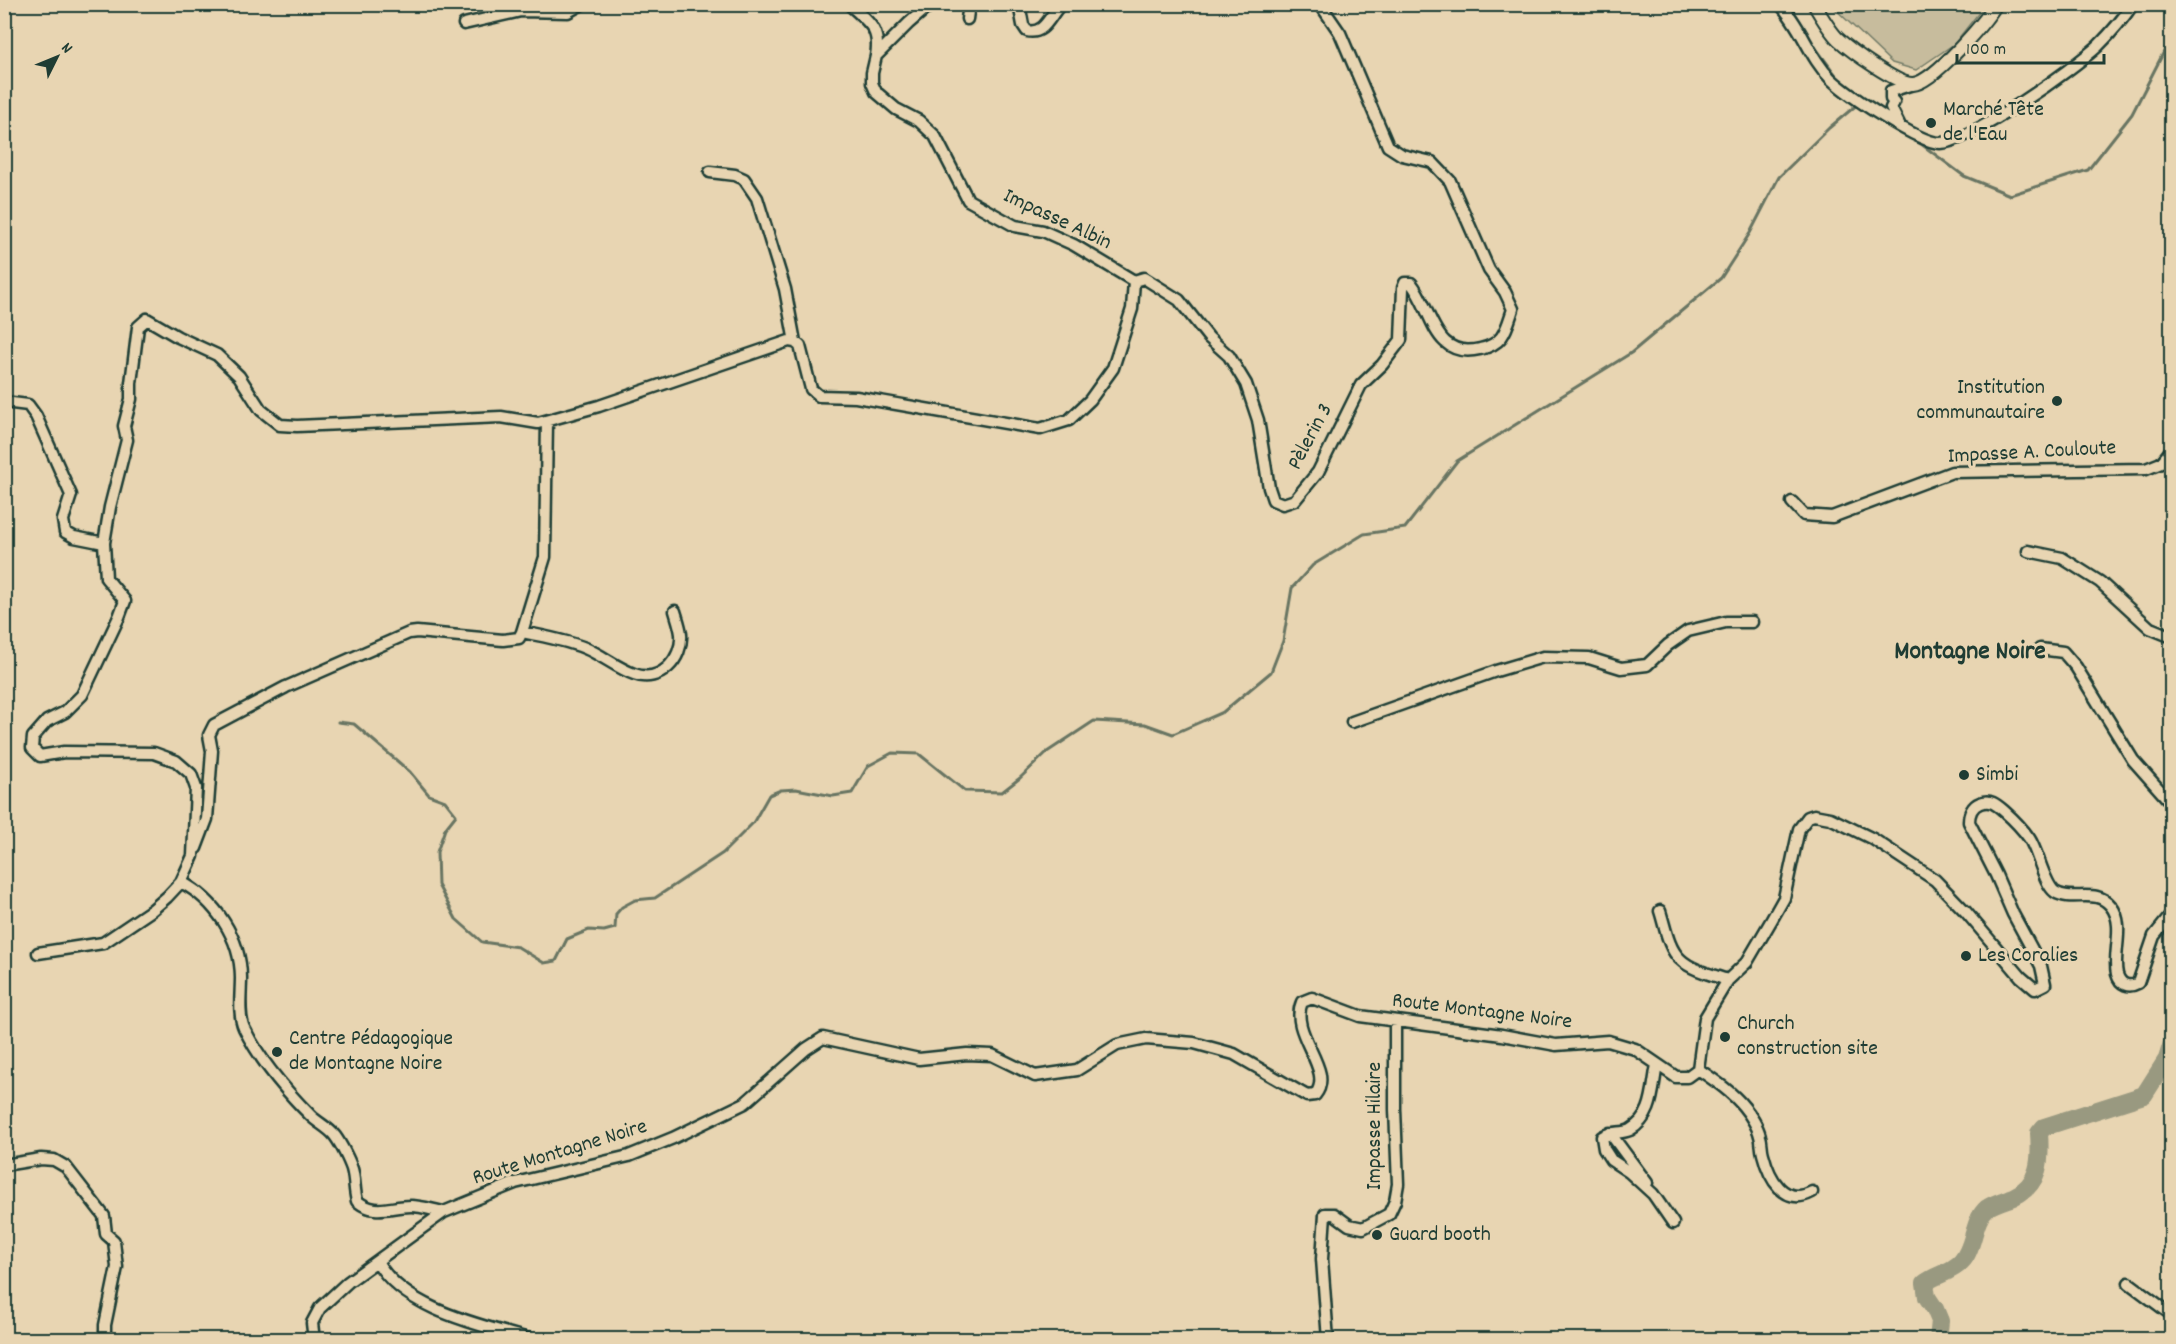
<svg xmlns="http://www.w3.org/2000/svg" width="2176" height="1344" viewBox="0 0 2176 1344" font-family="Dekko,sans-serif">
<style>
.green{fill:#c7bc9d;stroke:#737c68;stroke-width:1.5}
.lines{fill:none;stroke-linecap:round;stroke-linejoin:round}
.stream{stroke:#687462;stroke-width:3}
.river{stroke:#999980;stroke-width:18}
.minor-casing{stroke:#1f3d34;stroke-width:15}
.major-casing{stroke:#1f3d34;stroke-width:16}
.minor{stroke:#e8d5b2;stroke-width:10}
.major{stroke:#e8d5b2;stroke-width:12}
.poi-dot{fill:#1f3d34;stroke:#e8d5b2;stroke-width:2}
.labels{text-anchor:middle;dominant-baseline:central;stroke-width:6;stroke-linejoin:round;paint-order:stroke}
.poi-label{font-size:22px;fill:#1f3d34;stroke:#e8d5b2;text-anchor:start}
.street-label{font-size:22px;fill:#1f3d34;stroke:#e8d5b2}
.quarter-label{font-size:26px;font-weight:bold;fill:#1f3d34;stroke:#e8d5b2}
</style>
<rect width="100%" height="100%" fill="#e8d5b2"/>
<filter id="ink" filterUnits="userSpaceOnUse"><feTurbulence type="fractalNoise" baseFrequency=".0167" numOctaves="2"/><feDisplacementMap in="SourceGraphic" scale="12" xChannelSelector="R" yChannelSelector="G"/><feConvolveMatrix kernelMatrix="1 2 1 2 8 2 1 2 1" color-interpolation-filters="sRGB"/></filter>
<g filter="url(#ink)">
<path class="green" d="M1831,5H1985L1954,44L1916,70L1892,63Z"/>
<g class="lines">
<path class="stream" d="M1812,43L1835,74
M1917,141L1964,176L2010,195L2088,170L2132,114L2172,36
M338,722L354,724L410,772L429,795L445,801L456,815L445,829L437,852L438,885L456,919L482,942L518,947L544,963L556,961L567,939L589,930L604,931L615,928L616,914L622,907L635,900L655,898L723,853L753,823L769,795L781,790L796,789L833,796L852,793L868,766L892,753L919,754L965,791L1002,792L1020,778L1047,752L1094,721L1145,724L1173,734L1223,712L1271,672L1283,641L1292,588L1313,565L1364,534L1405,528L1457,461L1631,353L1721,278L1750,233L1779,177L1829,128L1859,103"/>
<path class="river" d="M1938,1340L1940,1321L1935,1309L1927,1297L1925,1283C1936,1274 1951,1273 1961,1262C1975,1248 1972,1221 1987,1208C1994,1203 2005,1200 2013,1197C2040,1185 2041,1160 2039,1133L2044,1127L2144,1095L2167,1059L2172,1043"/>
<defs>
<path id="minor" d="M849,4C868,22 881,28 876,56
M931,4L909,23L876,56L872,73V83L876,92L896,109L919,121L935,136L968,200L1015,226L1043,231L1074,245L1134,281
M1019,4L1023,25L1027,31C1045,35 1049,16 1061,4
M1780,4C1802,27 1809,57 1831,79C1848,95 1919,143 1940,143C1970,143 2074,68 2098,46C2110,34 2123,19 2133,4
M967,19L969,4
M464,24L521,11L568,12L582,4
M1899,124L1891,108L1894,102L1891,99V91L1913,84
M710,172L735,175L744,179L757,198L785,289L795,342L800,346L811,389L819,396L856,397L1040,429L1069,420L1090,400L1113,368L1132,309L1134,281L1144,278L1179,300L1209,338L1229,356L1246,384L1258,420L1269,488L1273,500L1283,504L1295,500L1318,472L1361,385L1382,365L1401,340L1403,288L1405,283H1411C1433,310 1433,360 1480,349C1504,344 1506,330 1513,309L1505,292L1489,270L1450,181L1432,162L1402,155L1388,146L1340,33L1320,4
M4,402L28,405L36,416L71,495L63,520L65,532L74,537L104,543
M1792,502L1804,515L1832,517L1952,472L2146,469L2161,463L2172,449
M2028,551L2062,558L2100,582L2150,628L2172,637
M522,632C543,636 565,640 585,648C602,655 617,668 634,674C660,684 683,659 681,634C680,626 677,618 675,611
M2040,649L2063,652L2076,667L2133,760L2172,804
M1352,722L1496,671L1543,657L1589,658L1621,668L1647,665L1668,645L1688,631L1726,622H1752
M196,848L207,819L212,751L209,735L214,725L286,687L409,633L417,632L503,640L519,638L522,632L545,557L547,421
M1660,911C1665,926 1668,948 1680,959C1691,970 1713,975 1728,980
M38,953L103,943L152,910L167,897L181,882
M1657,1065C1652,1089 1654,1116 1630,1130C1621,1134 1612,1131 1602,1137L1604,1149L1611,1160L1629,1172L1653,1194L1673,1223
M1698,1069C1714,1080 1732,1092 1744,1107C1750,1114 1758,1127 1760,1136C1762,1142 1761,1148 1763,1154C1769,1178 1784,1207 1812,1192
M1610,1133L1647,1183
M4,1165L41,1159L54,1160L66,1167L104,1216L106,1234L114,1241L117,1267L105,1325V1340
M444,1212C433,1210 421,1206 411,1206C389,1206 376,1216 357,1201C354,1190 355,1179 352,1169C349,1160 341,1144 335,1136C329,1128 318,1123 311,1116C285,1090 260,1061 244,1028C238,1015 241,993 241,978C241,938 215,900 181,882L193,856L196,788L191,774L176,761L154,753L64,752L40,756L32,748L33,737L47,721L65,712L82,695L119,617L125,601L106,578L104,543L110,507L127,440L124,426L131,399V383L138,327L147,319L178,337L217,355L239,376L261,410L280,425L297,426L501,417L538,423L599,406L789,341L795,342
M377,1261C404,1310 481,1325 532,1340
M2129,1283L2172,1315
M314,1340L312,1323L320,1308L348,1282L444,1212L515,1183L629,1156L673,1138L745,1103L806,1049L823,1038L919,1059L967,1054L992,1055L1035,1076L1077,1070L1117,1045L1146,1039L1194,1043L1234,1054L1300,1092L1307,1096L1315,1095C1336,1070 1288,1034 1302,1002L1312,998L1360,1016L1502,1035L1556,1045L1608,1041L1635,1049L1676,1077H1687L1698,1069L1705,1018L1728,980L1747,962L1771,921L1784,898L1799,829L1808,817L1814,815L1830,818L1873,839L1935,880L1966,912L2021,977L2035,989L2045,984L2041,966L2013,914L1996,875L1969,822C1969,814 1972,806 1980,803C1990,799 1996,804 2004,811C2013,819 2022,828 2029,838C2038,851 2044,884 2055,892C2072,903 2096,887 2111,906C2126,925 2112,953 2117,974C2120,985 2129,988 2138,983L2154,936L2172,914
M1328,1340L1322,1259L1325,1214H1334L1349,1225L1363,1228L1389,1214L1395,1201L1398,1184L1395,1109V1021"/>
<path id="major" d="M1814,4C1821,16 1829,30 1838,39C1850,50 1898,85 1913,84C1933,83 1985,22 1996,4"/>
</defs>
<use href="#minor" class="minor-casing"/>
<use href="#major" class="major-casing"/>
<use href="#minor" class="minor"/>
<use href="#major" class="major"/>
</g>
</g>
<g class="poi-dot">
<circle cx="1931" cy="123" r="6"/>
<circle cx="2057" cy="401" r="6"/>
<circle cx="1964" cy="775" r="6"/>
<circle cx="1966" cy="956" r="6"/>
<circle cx="1725" cy="1037" r="6"/>
<circle cx="277" cy="1052" r="6"/>
<circle cx="1377" cy="1235" r="6"/>
</g>
<g class="labels">
<g class="poi-label">
<text x="1943" y="110">Marché Tête<tspan x="1943" dy="25">de l'Eau</tspan></text>
<text x="2045" y="388" text-anchor="end">Institution<tspan x="2045" dy="25">communautaire</tspan></text>
<text x="1976" y="775">Simbi</text>
<text x="1978" y="956">Les Coralies</text>
<text x="1737" y="1024">Church<tspan x="1737" dy="25">construction site</tspan></text>
<text x="289" y="1039">Centre Pédagogique<tspan x="289" dy="25">de Montagne Noire</tspan></text>
<text x="1389" y="1235">Guard booth</text>
</g>
<g class="street-label">
<text transform="translate(1057 220) rotate(25)">Impasse Albin</text>
<text transform="translate(1311 437) rotate(-62)">Pèlerin 3</text>
<text transform="translate(2032 453) rotate(-3)">Impasse A. Couloute</text>
<text transform="translate(1482 1012) rotate(7)">Route Montagne Noire</text>
<text transform="translate(1375 1126) rotate(-90)">Impasse Hilaire</text>
<text transform="translate(560 1153) rotate(-17)">Route Montagne Noire</text>
</g>
<g class="quarter-label">
<text x="1970" y="652">Montagne Noire</text>
</g>
</g>
<rect width="2176" height="1344" fill="none" stroke="#e8d5b2" stroke-width="24"/>
<rect x="12" y="12" width="2152" height="1320" fill="none" stroke="#1f3d34" stroke-width="2" filter="url(#ink)"/>
<g transform="translate(57 57) rotate(47)" stroke="#e8d5b2" stroke-width="4.5" paint-order="stroke">
<path d="M0-4.5L10 22L0 15L-10 22Z" fill="#1f3d34"/>
<text y="-9" font-size="16" font-weight="bold" text-anchor="middle" fill="#1f3d34">N</text>
</g>
<path d="M1957 54v9h147v-9" fill="none" stroke="#1f3d34" stroke-width="3"/>
<text x="1966" y="54" font-size="18" fill="#1f3d34" stroke="#e8d5b2" stroke-width="4.5" paint-order="stroke">100 m</text>
</svg>
